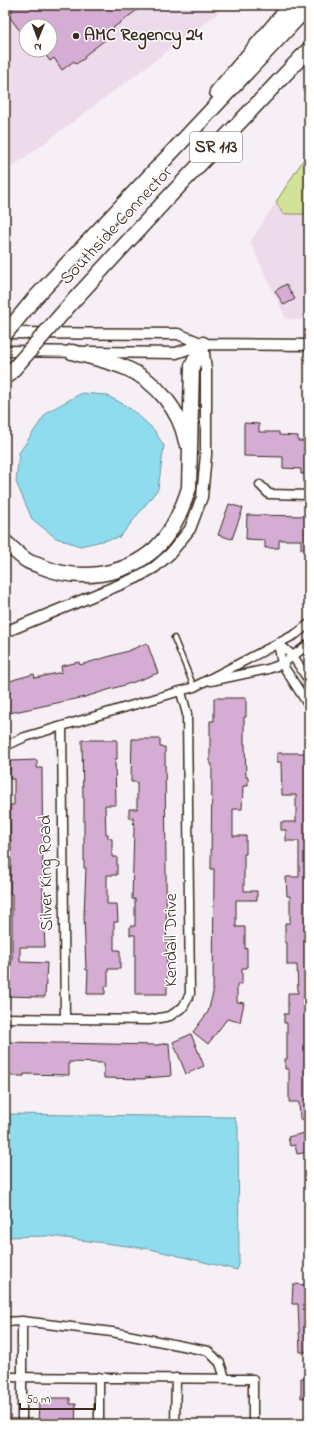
<svg xmlns="http://www.w3.org/2000/svg" width="314" height="1429" viewBox="0 0 314 1429" font-family="'Indie Flower',sans-serif">
<style>
.built{fill:#eddbec;fill-rule:evenodd}
.green{fill:#d2e296;stroke:#86865a}
.water{fill:#90dcef;stroke:#6e959b}
.building{fill:#d5add4;stroke:#3b2a1e}
.lines{fill:none;stroke-linecap:round;stroke-linejoin:round}
.service-casing{stroke:#3b2a1e;stroke-width:7}
.minor-casing{stroke:#3b2a1e;stroke-width:11}
.tertiary-casing{stroke:#3b2a1e;stroke-width:13}
.motorway-casing{stroke:#3b2a1e;stroke-width:17}
.service{stroke:#fff;stroke-width:4}
.minor{stroke:#fff;stroke-width:8}
.tertiary{stroke:#fff;stroke-width:10}
.motorway{stroke:#fff;stroke-width:14}
.motorway-bridge-casing{stroke:#3b2a1e;stroke-width:17;stroke-linecap:butt}
.motorway-bridge{stroke:#fff;stroke-width:14}
.poi-dot{fill:#3b2a1e;stroke:#fff;stroke-width:1.5}
.labels{text-anchor:middle;dominant-baseline:central;stroke-width:3;stroke-linejoin:round;paint-order:stroke}
.shield{fill:#fff;stroke:#766a62;stroke-width:1}
.shield-label{font-size:17px;font-weight:bold;fill:#3b2a1e}
.poi-label{font-size:18px;font-weight:bold;fill:#3b2a1e;stroke:#fff;text-anchor:start}
.street-label{font-size:18px;fill:#3b2a1e;stroke:#fff}
</style>
<rect width="100%" height="100%" fill="#f7eff6"/>
<filter id="ink" filterUnits="userSpaceOnUse"><feTurbulence type="fractalNoise" baseFrequency=".025" numOctaves="2"/><feDisplacementMap in="SourceGraphic" scale="8" xChannelSelector="R" yChannelSelector="G"/><feConvolveMatrix kernelMatrix="1 2 1 2 8 2 1 2 1" color-interpolation-filters="sRGB"/></filter>
<g filter="url(#ink)">
<path class="built" d="M5,5H229L38,148L5,172ZM26,26H50V50H26Z
M276,202L283,214H309V320L286,319L250,242Z"/>
<path class="green" d="M309,151V214H283L276,202Z"/>
<path class="water" d="M82,393L106,395L123,404L136,413L154,430L164,446L158,489L120,537L80,546L56,538L32,519L16,482L19,453L47,412Z
M5,1114L234,1117L238,1127L239,1264L237,1270L150,1249L50,1236L5,1237Z"/>
<path class="building" d="M9,5H144L102,36L105,40L84,56L85,58L76,64L74,61L62,70L54,58L50,61L42,50H50V26H26V39L8,15L13,11Z
M286,284L295,299L284,305L275,291Z
M244,423L259,424V432H279V435L298,436V441H309V474H301V469L283,468V457L244,456Z
M229,504L243,508L232,539L218,535Z
M247,515L309,516V549H301V540H279V548H265V540L246,539Z
M147,643L158,673L134,682L85,697L5,714V683L16,679L34,674L35,678L62,672L61,666L79,662L80,665L128,651Z
M214,698H246V717H244V744H245L246,777H248V786H243L242,809H233V836H246V854H244V891H257V900H236V927H245V949L247,948V968H242V984H237V1002L244,1003L240,1022L227,1019L208,1044L193,1032L208,1012L213,993L214,869H211L212,764H210V721H214Z
M132,739H160V747H165L167,994H135V935H130V926H135V899H132L134,829L133,818H129V809H137V782H131Z
M82,740H117V759H115L116,805H105L106,834H108V838L112,839V857H117V875H107V904H117L118,922H114V950H120V969H108V986H105V994H87L88,970H86L84,915L86,868H84V798H83Z
M277,753H309V1120L300,1119L299,1102H289V1069H285V1059H287V1023H284V1014H288V993H298L297,965H287V943H285V923H290V896H287L286,877H299V841H286V830H281V822H296V795H282L281,762H277Z
M37,760V768H42L43,904L45,947H20V962L47,963L45,997L5,996V964L11,965L12,959V894H10L11,859H7L6,851H11L10,805H14V779H10V761Z
M191,1034L204,1066L186,1074L173,1042Z
M6,1042L157,1045L169,1043L171,1076L145,1078V1079L104,1078V1063L69,1062V1075L24,1074V1076H5Z
M309,1132V1152L297,1154L295,1145L290,1146L288,1137Z
M293,1284L309,1285V1352H300L298,1304H292Z
M301,1378H309V1397L301,1398Z
M44,1398H70V1404H76L75,1424H38L39,1403H44Z"/>
<g class="lines">
<defs>
<path id="service" d="M174,638L194,687"/>
<path id="minor" d="M260,485L269,494L309,495
M278,643L282,664L309,706
M278,643L293,656L309,681
M211,681L268,669L282,664L309,644
M62,727L65,1019
M5,746L25,737L194,687L296,634L309,624
M5,1018L149,1020L170,1016L183,1007L190,994L187,714L181,692
M5,1322L22,1321L112,1332L208,1351L220,1363L225,1378
M5,1377L253,1379V1424
M22,1424V1321
M99,1424V1377
M175,1424L176,1378"/>
<path id="tertiary" d="M5,333L178,334L203,344
M5,351L176,353L203,344L309,345
M5,632L136,578L155,567L170,554L190,529L202,497L206,455V370L203,344"/>
<path id="motorway" d="M217,92L291,5
M34,299L309,6
M74,300L165,201L309,49
M72,352C90,357 109,361 126,368C156,381 180,410 186,442
M5,542C12,548 19,555 26,560C30,563 36,564 40,566C78,582 123,577 155,549C172,533 182,510 189,488L192,366L203,344"/>
</defs>
<use href="#service" class="service-casing"/>
<use href="#minor" class="minor-casing"/>
<use href="#tertiary" class="tertiary-casing"/>
<use href="#motorway" class="motorway-casing"/>
<use href="#service" class="service"/>
<use href="#minor" class="minor"/>
<use href="#tertiary" class="tertiary"/>
<use href="#motorway" class="motorway"/>
<defs>
<path id="motorway-bridge" d="M5,334L34,299
M5,379L74,300"/>
</defs>
<use href="#motorway-bridge" class="motorway-bridge-casing"/>
<use href="#motorway-bridge" class="motorway-bridge"/>
</g>
</g>
<circle class="poi-dot" cx="76" cy="36" r="4"/>
<g class="labels">
<rect class="shield" x="190" y="132" width="52" height="30" rx="3"/>
<g class="shield-label">
<text x="216" y="147">SR 113</text>
</g>
<g class="poi-label">
<text x="84" y="36">AMC Regency 24</text>
</g>
<g class="street-label">
<text transform="translate(117 226) rotate(-47)">Southside Connector</text>
<text transform="translate(47 873) rotate(-91)">Silver King Road</text>
<text transform="translate(172 940) rotate(-90)">Kendall Drive</text>
</g>
</g>
<rect width="314" height="1429" fill="none" stroke="#fff" stroke-width="20"/>
<rect x="10" y="10" width="294" height="1409" fill="none" stroke="#3b2a1e" stroke-width="1.5" filter="url(#ink)"/>
<g transform="translate(38 38) rotate(181)"><circle r="19" fill="#ffffff" stroke="#b1aaa5"/>
<path d="M0-3L7 15L0 10L-7 15Z" fill="#3b2a1e"/>
<text y="-6" font-size="11" font-weight="bold" text-anchor="middle" fill="#3b2a1e">N</text>
</g>
<path d="M20 1403v6h75v-6" fill="none" stroke="#3b2a1e" stroke-width="2"/>
<text x="26" y="1403" font-size="12" fill="#3b2a1e" stroke="#ffffff" stroke-width="3" paint-order="stroke">50 m</text>
</svg>
